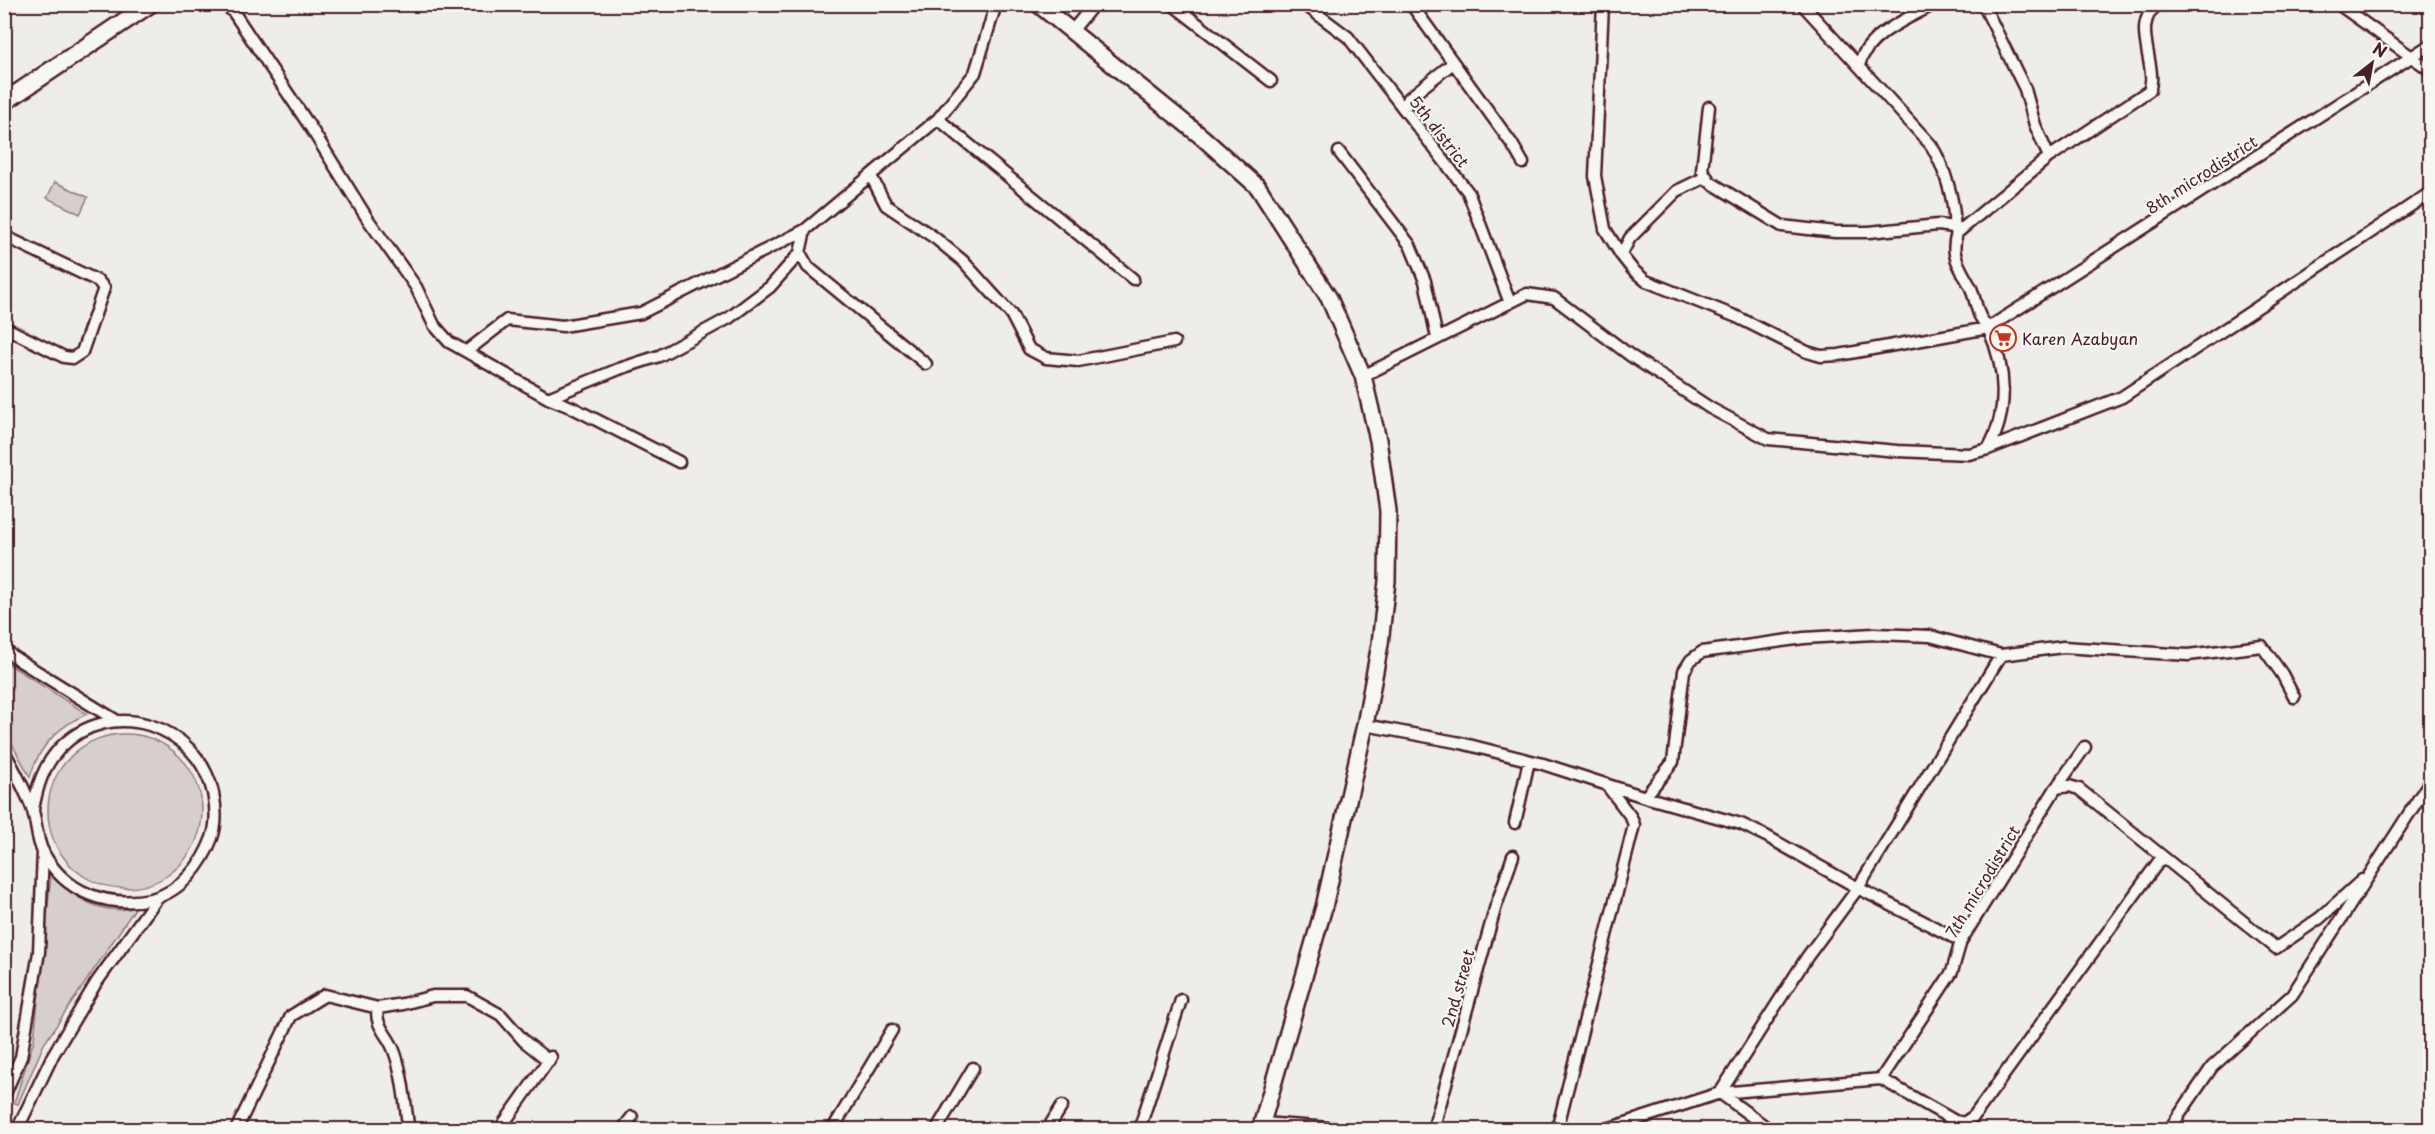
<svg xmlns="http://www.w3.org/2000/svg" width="2435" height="1134" viewBox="0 0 2435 1134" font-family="'Playpen Sans',sans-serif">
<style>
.green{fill:#d7cfce;stroke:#90777c;stroke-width:1.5}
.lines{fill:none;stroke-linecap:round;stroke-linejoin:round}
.minor-casing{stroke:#4a1f2b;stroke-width:15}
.secondary-casing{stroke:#4a1f2b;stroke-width:20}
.primary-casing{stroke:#4a1f2b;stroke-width:21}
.minor{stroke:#f6f6f2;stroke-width:10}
.secondary{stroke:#f6f6f2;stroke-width:15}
.primary{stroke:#f6f6f2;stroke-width:16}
.labels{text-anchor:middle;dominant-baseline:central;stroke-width:4.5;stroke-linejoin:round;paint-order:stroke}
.street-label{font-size:16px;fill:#4a1f2b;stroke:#f6f6f2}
.poi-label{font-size:16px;fill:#4a1f2b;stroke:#f6f6f2;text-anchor:start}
</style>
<rect width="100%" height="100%" fill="#efedea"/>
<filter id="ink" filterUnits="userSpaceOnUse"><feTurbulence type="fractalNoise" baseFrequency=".0167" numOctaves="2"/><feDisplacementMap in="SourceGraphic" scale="12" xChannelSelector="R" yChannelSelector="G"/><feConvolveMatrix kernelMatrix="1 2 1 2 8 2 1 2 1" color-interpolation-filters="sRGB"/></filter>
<g filter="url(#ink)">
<path class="green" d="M55,182L88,197L80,214L47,198Z
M4,661L87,714C58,726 39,746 30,777L5,731Z
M48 811a77 77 0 1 1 154 0a77 77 0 1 1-154 0Z
M51,875C72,897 104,917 136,907L44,1044L18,1104L14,1103L34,1040Z"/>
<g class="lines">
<defs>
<path id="minor" d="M225,4L234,13L311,128L367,218L416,287L434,325L449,342L548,398L573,408L679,462
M1172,4L1271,81
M1304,4L1348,37L1468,192L1510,303
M1411,4L1512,144L1523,163
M1603,4L1595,176L1605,229L1621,255L1633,270L1646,281L1737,317L1807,352L1821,356L1839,355L1988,328L2430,45
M1802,4L1931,145C1944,166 1956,203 1954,227
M1983,4L2025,89L2035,125L2049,157
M2338,4L2430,70
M1072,31L1094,4
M1859,65C1867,34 1909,18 1935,4
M1709,107L1702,170L1710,182L1782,226L1835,232H1869L1938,225L1954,227L1957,233
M1404,109L1409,98L1453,63
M938,119L1133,279
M1339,152L1410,245L1425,281L1437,338
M871,176L886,205L935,238L963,261L1011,314L1029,349L1046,358L1078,361L1174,342
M805,230L800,253L808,267L926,364
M4,236L98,281L104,288L82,352L73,358L64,357L4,327
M1621,255L1630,238L1677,191L1706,177
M467,351L507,320L563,326L641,313L805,230L938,119L975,73L996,4
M1363,376L1527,294L1554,298L1631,356L1710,408L1768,439L1897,451L1969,454L1988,449L2122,397L2430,193
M548,398L619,369L659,356L729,318L770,287L800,253
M1988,449C2009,412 2006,368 1989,330C1986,324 1981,320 1979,314C1976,306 1974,296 1971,288C1961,268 1949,256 1957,233L2049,157L2150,90C2150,85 2152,80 2151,76C2151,53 2133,20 2159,4
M4,650L20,661L117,721
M2001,655L1858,888L1807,957L1720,1093L1881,1079L1952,972L1961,941L2056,788L2085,747
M1365,725L1461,743L1543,764L1645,797L1741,824L1766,836L1858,888L1961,941
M4,751C14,770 25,789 32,808C37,822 36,838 43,852C65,893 107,908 151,899C181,892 202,865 212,838C217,824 216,807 213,793C198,724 110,696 60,748C43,766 37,787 33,810
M2056,788L2069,786L2079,789L2276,948L2320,918L2362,880
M1645,797L1673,762L1684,671L1691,660L1702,652L1804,638L1874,634L1930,636L2001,655L2063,647L2188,655L2262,646L2282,674L2294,697
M1515,823L1529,761
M1881,1079L1955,1121L1964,1123L1974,1116L2162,857
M4,1096L21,1057L39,952L43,851
M1262,1123L1357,1130
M17,1130L53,1055L96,983L158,897
M236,1130L291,1016L325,995L378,1008
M412,1130L408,1125C405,1102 402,1067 392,1046C386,1033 374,1024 378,1008L403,1004L433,996H467L501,1015L524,1041L549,1061
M499,1130L551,1057
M622,1130L632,1117
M832,1130L892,1030
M936,1130L973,1068
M1047,1130L1062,1106
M1139,1130L1181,1000
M1433,1130L1495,909L1513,856
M1557,1130L1634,825L1631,817L1605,783
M1604,1130L1720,1093L1770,1130
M2169,1130L2212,1067L2292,995L2430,781"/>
<path id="secondary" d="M1038,4L1202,137L1258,187L1329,298L1363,376L1378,440L1388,511L1387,581L1380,644L1365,725L1324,907L1260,1130"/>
<path id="primary" d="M4,102L150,4"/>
</defs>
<use href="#minor" class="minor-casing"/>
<use href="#secondary" class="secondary-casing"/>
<use href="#primary" class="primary-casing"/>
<use href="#minor" class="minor"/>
<use href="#secondary" class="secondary"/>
<use href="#primary" class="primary"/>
</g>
</g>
<defs>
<symbol id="supermarket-ring" viewBox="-11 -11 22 22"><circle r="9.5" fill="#f6f6f2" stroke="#c8321e" stroke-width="1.5"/><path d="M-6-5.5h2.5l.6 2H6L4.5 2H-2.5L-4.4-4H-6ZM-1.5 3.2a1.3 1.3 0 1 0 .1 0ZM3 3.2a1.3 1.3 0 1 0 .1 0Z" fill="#c8321e"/></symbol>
</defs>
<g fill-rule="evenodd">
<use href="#supermarket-ring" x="1988" y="323" width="30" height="30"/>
</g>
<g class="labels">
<g class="street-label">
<text transform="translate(1440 131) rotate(52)">5th district</text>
<text transform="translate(2201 174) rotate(-33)">8th microdistrict</text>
<text transform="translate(1982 881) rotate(-59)">7th microdistrict</text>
<text transform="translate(1457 988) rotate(-74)">2nd street</text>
</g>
<g class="poi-label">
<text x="2022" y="338">Karen Azabyan</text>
</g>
</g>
<rect width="2435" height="1134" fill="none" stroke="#f6f6f2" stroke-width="24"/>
<rect x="12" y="12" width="2411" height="1110" fill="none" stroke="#4a1f2b" stroke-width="2" filter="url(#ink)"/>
<g transform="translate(2372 63) rotate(31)" stroke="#f6f6f2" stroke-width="4.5" paint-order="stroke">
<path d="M0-4.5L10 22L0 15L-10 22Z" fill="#4a1f2b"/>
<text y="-9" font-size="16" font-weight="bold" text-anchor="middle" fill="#4a1f2b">N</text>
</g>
</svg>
